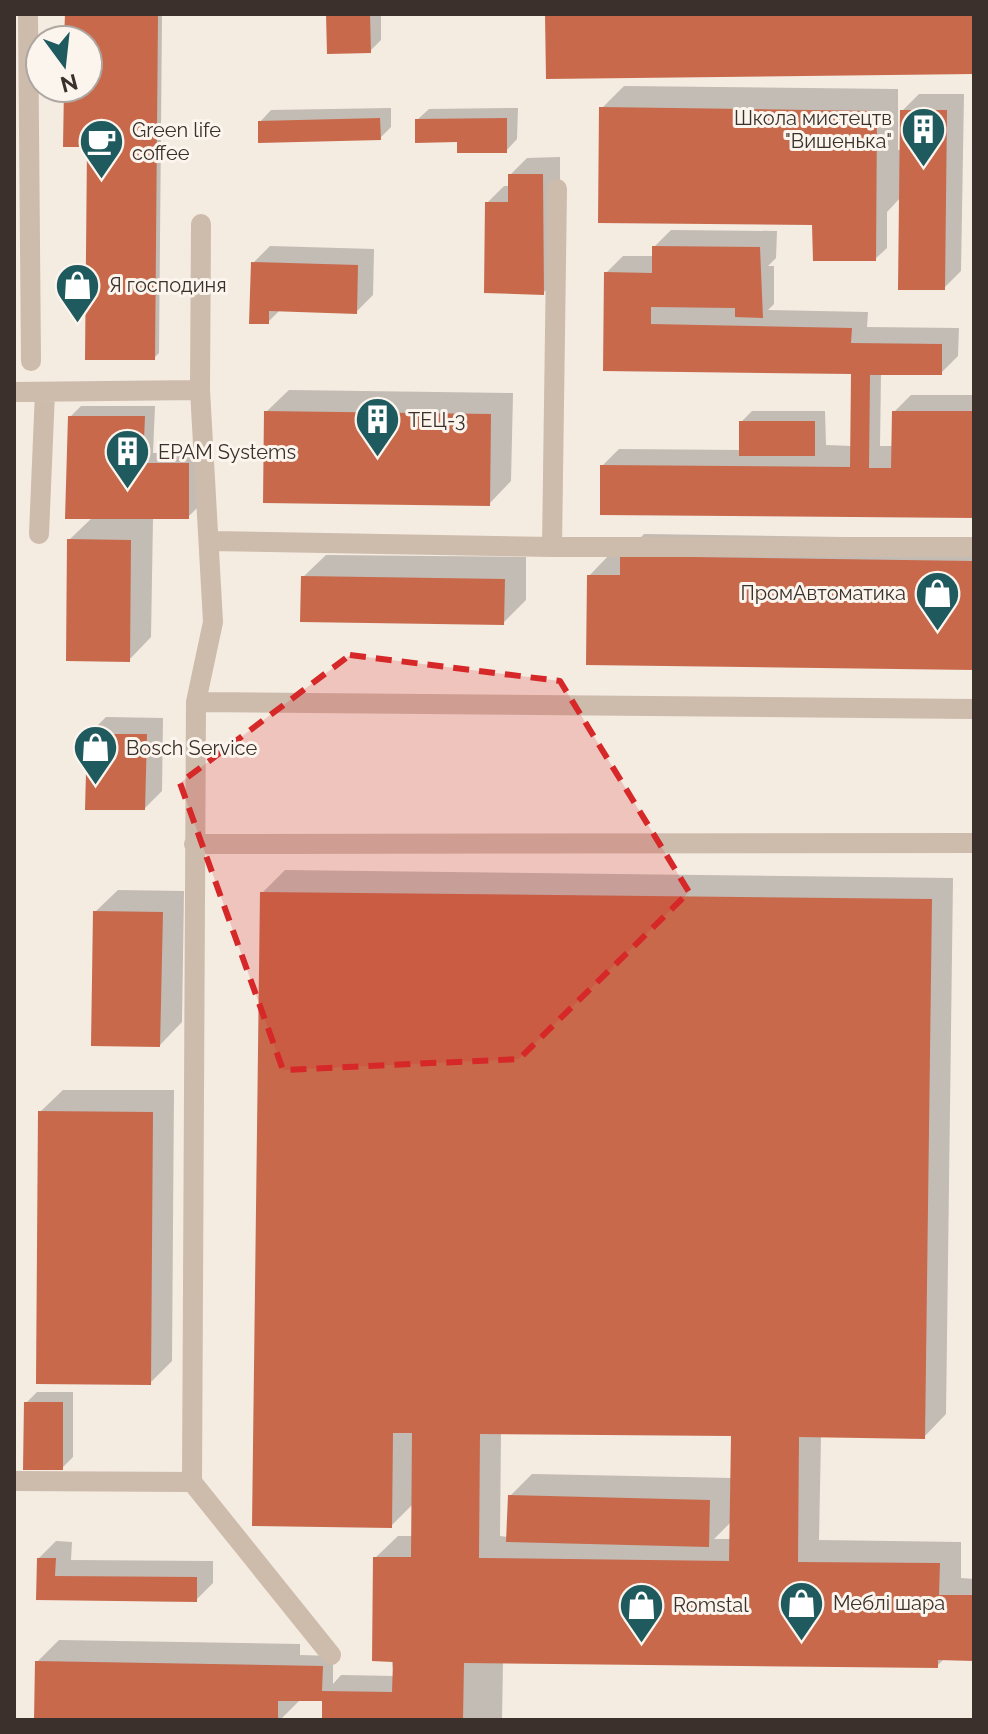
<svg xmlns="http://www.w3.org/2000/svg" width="988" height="1734" viewBox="0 0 988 1734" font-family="Raleway,sans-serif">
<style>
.shadow{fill:#0003;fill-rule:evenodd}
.building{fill:#c8694b;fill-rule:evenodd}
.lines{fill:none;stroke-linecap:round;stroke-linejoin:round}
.minor{stroke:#cdbbac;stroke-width:20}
.marked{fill:#d62828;fill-opacity:0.2;stroke:#d62828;stroke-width:6;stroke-dasharray:16 10;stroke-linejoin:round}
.labels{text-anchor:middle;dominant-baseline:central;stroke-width:6;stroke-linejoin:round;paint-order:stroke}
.poi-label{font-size:20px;fill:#3b302b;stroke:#fbf5ee;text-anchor:start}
</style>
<rect width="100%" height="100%" fill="#f4ebe1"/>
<path class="shadow" d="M67,14H162L159,353L154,358L89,145L66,88H88V40H66Z
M328,14H381V40L370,51Z
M624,86L898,89V150H902V111L919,94H964L961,271L944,288L901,197L887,212V248L875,259L602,108Z
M391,108V127L380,138L260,122L271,110Z
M518,108L517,139L506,151L459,140L417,120L429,109Z
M560,157V276L543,293L487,203L504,186H510V175L527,158Z
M671,230L777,231L776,258L768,266H774V304L768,310L868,312L867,327L959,328L958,356L941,373H881L880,446H893L894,412L911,395H974V516L602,466L619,449L741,450V422L752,411H825L826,445L852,446L853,372L605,369L606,273L623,256H654V247Z
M270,246L374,249L373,295L356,312L281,309L268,322L253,263Z
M289,390L513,393L511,481L489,504L266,412Z
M81,406H155L153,453H200L199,506L188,517H153L151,637L129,660L69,540L93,517L70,417Z
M644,534L974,539V668L589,576L611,553L625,554Z
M326,555L526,557V600L503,623L303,577Z
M106,717L163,718L162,791L145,808L89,734Z
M285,870L953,878L946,1414L924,1437L821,1436L819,1540L961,1542V1578L974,1579V1659L945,1658L937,1666L503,1661L502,1720H324V1699L299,1701L280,1720H36L37,1662L59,1640L300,1644V1655L333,1656V1684L341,1675L394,1676L375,1558L398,1536H413V1504L391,1526L262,893ZM501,1432L733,1434V1478L532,1474L510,1496L508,1537L500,1536ZM732,1521V1539H714Z
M118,890L184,891L182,1022L160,1045L95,912Z
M63,1090H174L172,1361L150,1383L40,1112Z
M37,1392H73V1457L62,1468L26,1403Z
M56,1541L72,1542L71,1560L213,1561V1583L196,1600L38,1598L39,1558Z"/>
<path class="building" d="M65,14H158L155,360H85L87,147H63L64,88H88V40H64Z
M326,14H370L371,53L327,54Z
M545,14H974V74L546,79Z
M599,107L877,111L876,261H813L812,225L598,223Z
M900,110H947L945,290H898Z
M380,118L381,140L258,143V121Z
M507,118V153H457V142L415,143V119Z
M508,174H543L544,295L484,293L485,202H508Z
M652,246L760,247L763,318L735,317V308L651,307V324L852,328L851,343L942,344V375H870L869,468H891L892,411H974V518L600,515V465L850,467L851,374L603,371L604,272L652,273Z
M251,262L358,265L357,314L269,311V324H249Z
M264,411L491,414L490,506L263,503Z
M68,416H145L143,463H189V519H65Z
M739,421H815V456H739Z
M67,539L131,540L130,662L66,661Z
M620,556L974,561V670L586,665L587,575H620Z
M301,576L505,579L504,625L300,622Z
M87,734H147L145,810H85Z
M260,892L932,899L925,1439L799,1437L798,1562L940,1563L939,1595H974V1661L938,1660V1668L464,1663L463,1720H322V1701H278V1720H34L35,1661L323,1666L322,1691L392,1692L393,1662L372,1661L373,1557H411L412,1433H393L392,1528L252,1526ZM480,1434L731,1436L729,1561L479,1558Z
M93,911L163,912L160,1047L91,1046Z
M38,1111L153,1112L151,1385L36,1384Z
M24,1402H63V1470H23Z
M508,1495L710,1500L709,1547L506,1542Z
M37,1558H56L55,1576L197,1577V1602L36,1600Z"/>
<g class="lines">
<path class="minor" d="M28,14L31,361
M201,224L200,390L213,622L196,702L192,1482L331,1655
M14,392L200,390
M39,534L45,392
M210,541L552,547H974
M552,547L557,189
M196,702L974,709
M194,844L974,843
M14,1481L192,1482"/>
</g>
<path class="marked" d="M350,655L560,681L689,892L519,1059L283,1070L180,783Z"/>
<defs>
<symbol id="building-pin" viewBox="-11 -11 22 30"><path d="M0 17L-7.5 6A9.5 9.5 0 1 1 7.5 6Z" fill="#1f5a5e" stroke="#fbf5ee"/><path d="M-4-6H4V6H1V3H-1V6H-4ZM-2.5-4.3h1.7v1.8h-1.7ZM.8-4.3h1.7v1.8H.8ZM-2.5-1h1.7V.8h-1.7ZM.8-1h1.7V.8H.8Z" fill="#fff"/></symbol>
<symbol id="cafe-pin" viewBox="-11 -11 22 30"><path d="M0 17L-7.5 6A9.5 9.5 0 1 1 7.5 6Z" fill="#1f5a5e" stroke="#fbf5ee"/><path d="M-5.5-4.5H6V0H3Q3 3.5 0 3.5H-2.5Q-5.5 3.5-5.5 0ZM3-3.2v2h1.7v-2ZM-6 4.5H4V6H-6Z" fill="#fff"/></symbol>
<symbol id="shop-pin" viewBox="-11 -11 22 30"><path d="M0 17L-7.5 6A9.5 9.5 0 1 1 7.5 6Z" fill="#1f5a5e" stroke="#fbf5ee"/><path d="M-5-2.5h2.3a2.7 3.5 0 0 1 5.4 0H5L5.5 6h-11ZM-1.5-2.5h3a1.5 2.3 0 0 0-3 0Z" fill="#fff"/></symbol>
</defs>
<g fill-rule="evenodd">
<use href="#building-pin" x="898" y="104" width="51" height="69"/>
<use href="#cafe-pin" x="76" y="116" width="51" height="69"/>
<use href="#shop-pin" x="52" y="260" width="51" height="69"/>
<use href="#building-pin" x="352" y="394" width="51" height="69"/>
<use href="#building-pin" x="102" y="426" width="51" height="69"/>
<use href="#shop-pin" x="912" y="568" width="51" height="69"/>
<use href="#shop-pin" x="70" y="722" width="51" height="69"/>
<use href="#shop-pin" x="776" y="1578" width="51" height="69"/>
<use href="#shop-pin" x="616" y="1580" width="51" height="69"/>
</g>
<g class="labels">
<g class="poi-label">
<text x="892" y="118" text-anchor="end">Школа мистецтв<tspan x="892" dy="23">"Вишенька"</tspan></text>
<text x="132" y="130">Green life<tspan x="132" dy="23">coffee</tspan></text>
<text x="109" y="285">Я господиня</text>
<text x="408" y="420">ТЕЦ-3</text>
<text x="158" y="452">EPAM Systems</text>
<text x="906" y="593" text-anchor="end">ПромАвтоматика</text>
<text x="126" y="748">Bosch Service</text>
<text x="833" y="1603">Меблі шара</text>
<text x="673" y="1605">Romstal</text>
</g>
</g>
<rect width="988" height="1734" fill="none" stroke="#3b302b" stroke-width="32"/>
<g transform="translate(64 64) rotate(165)"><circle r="38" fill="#fbf5ee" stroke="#aea6a0" stroke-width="2"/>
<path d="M0-6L14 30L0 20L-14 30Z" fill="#1f5a5e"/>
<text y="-12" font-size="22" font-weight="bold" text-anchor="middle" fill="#3b302b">N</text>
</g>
</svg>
